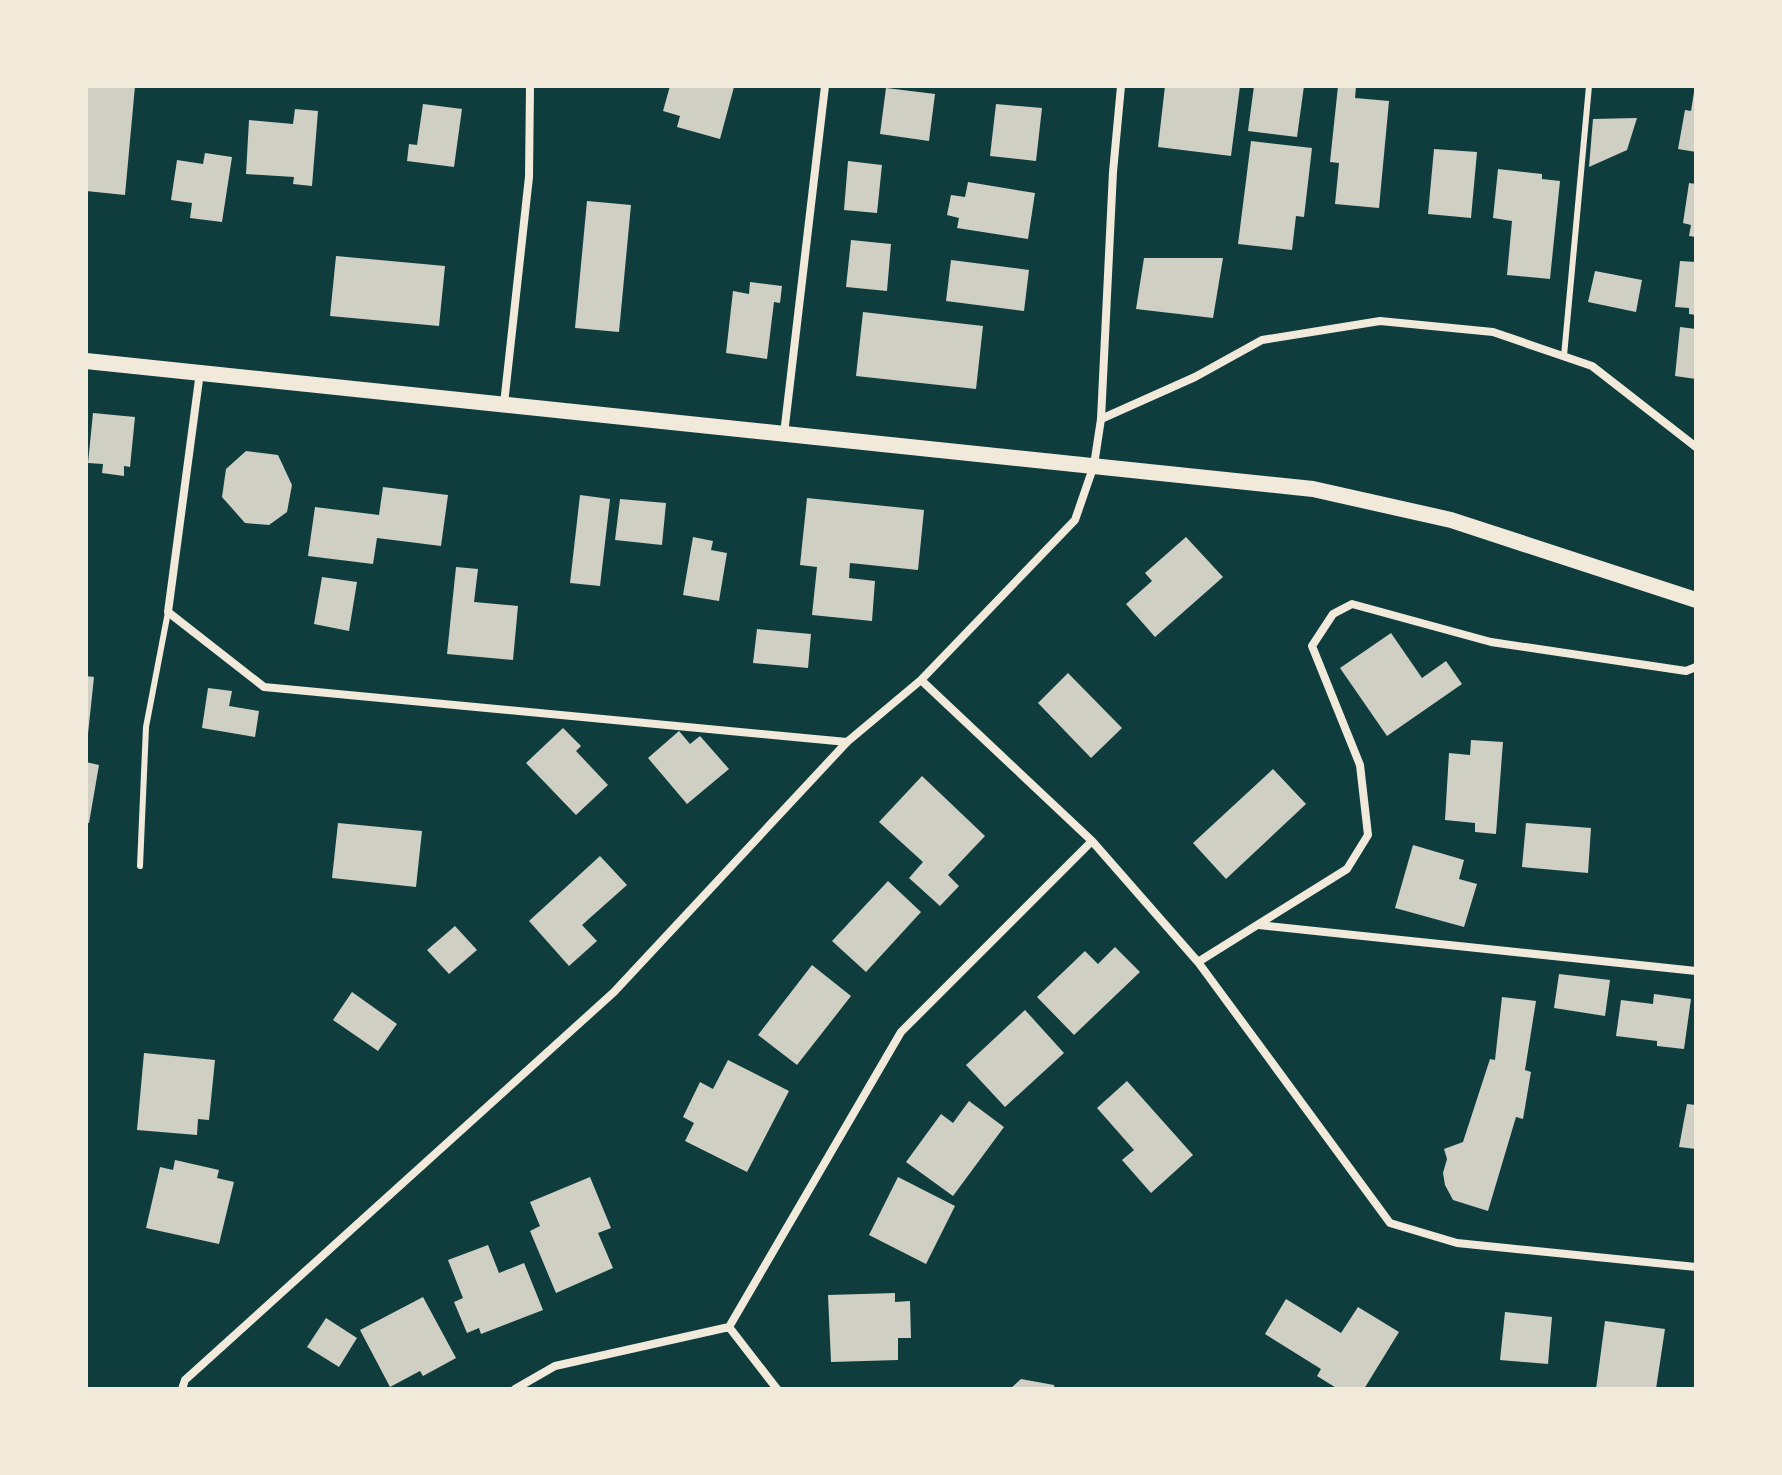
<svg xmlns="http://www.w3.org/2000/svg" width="1782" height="1475" viewBox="0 0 1782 1475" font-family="Helvetica,sans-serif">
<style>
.building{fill:#cfcfc3}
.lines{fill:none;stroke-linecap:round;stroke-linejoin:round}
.service{stroke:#f1e9da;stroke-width:6}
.minor{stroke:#f1e9da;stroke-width:8}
.secondary{stroke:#f1e9da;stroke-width:16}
</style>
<rect width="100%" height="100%" fill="#0f3d3e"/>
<path class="building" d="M86,86H135L125,195L86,191Z
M670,86L734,87L720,139L677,127L680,116L663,111Z
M1165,86H1240L1231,156L1158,147Z
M1254,86H1304L1297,137L1248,131Z
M1338,86L1356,87L1355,98L1389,101L1379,208L1335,204L1339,163L1330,162Z
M886,88L935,94L929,141L880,134Z
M1694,92H1696V152L1678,149L1685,110L1691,111Z
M423,104L462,109L454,167L407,161L409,144L417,145Z
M996,104L1042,108L1036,161L990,156Z
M295,109L318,111L312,186L293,184L294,177L246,174L249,120L293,124Z
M1637,118L1627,150L1589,167L1593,119Z
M1251,141L1312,148L1304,217L1296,216L1292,250L1238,244Z
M1434,149L1477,152L1471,218L1428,214Z
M205,153L232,157L222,222L190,218L192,203L171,200L177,160L203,164Z
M848,161L882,165L877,213L844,210Z
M1498,169L1542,174V179L1560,181L1550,279L1507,275L1512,221L1493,218Z
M968,182L1035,193L1028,239L957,228L959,218L947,215L951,195L965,197Z
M1689,183L1696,184V237L1689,236L1691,225L1683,223Z
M587,201L631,205L619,332L575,328Z
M851,240L891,244L887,291L846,287Z
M336,256L445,266L439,326L330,316Z
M1144,258H1223L1213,318L1136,309Z
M951,260L1029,270L1024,311L946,301Z
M1680,261L1696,262V315L1689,314V308L1675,307Z
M1595,271L1642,280L1636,312L1588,302Z
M750,282L782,286L780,303L774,302L767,359L726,353L733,291L749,294Z
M863,312L983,326L976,389L856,376Z
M1680,327L1696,329V379L1675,376Z
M93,413L135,417L130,467L124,466V476L102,473L103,464L88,463Z
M246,451L278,455L292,485L287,512L269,525L245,523L222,497L226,469Z
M383,487L448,495L441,546L377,538L373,564L308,556L315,507L379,515Z
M580,495L610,499L600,586L570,583Z
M807,498L924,510L918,570L850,563L849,578L875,581L872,621L812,615L817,567L800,565Z
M620,499L666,503L662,545L615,540Z
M693,537L713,541L711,550L727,553L719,601L683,595Z
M1186,537L1223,577L1155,637L1126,604L1152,581L1145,573Z
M456,567L478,569L474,602L518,606L513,660L447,654Z
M322,577L357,582L349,631L314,624Z
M757,629L811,634L808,668L753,663Z
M1391,633L1422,678L1446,661L1462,684L1387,736L1340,668Z
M1068,673L1122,728L1091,758L1038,703Z
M86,676L94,677L88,734H86Z
M208,688L232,691L229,706L259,711L255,737L202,728Z
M563,728L581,746L576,751L608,785L576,815L526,763Z
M679,731L690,744L700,736L729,769L687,804L648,758Z
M1471,740L1503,742L1496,834L1475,832V823L1445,820L1449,753L1470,755Z
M86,762L99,765L89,823H86Z
M1273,769L1306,804L1226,879L1193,843Z
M922,776L985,836L948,875L959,886L940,906L909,878L923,862L879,822Z
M338,823L422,831L416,887L332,878Z
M1526,823L1591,828L1588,873L1522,867Z
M1413,845L1464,860L1459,879L1477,884L1464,927L1395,908Z
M600,856L627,885L582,925L597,941L569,966L529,921Z
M888,881L921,912L866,972L832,941Z
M455,926L477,950L449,974L427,950Z
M1115,947L1140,972L1074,1035L1037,997L1085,951L1098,964Z
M812,965L851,996L797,1065L758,1035Z
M1559,974L1610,980L1605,1016L1554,1008Z
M352,992L397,1024L378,1051L333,1020Z
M1654,994L1691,999L1684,1049L1657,1046V1041L1616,1036L1621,1000L1653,1004Z
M1502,997L1536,1001L1525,1070L1531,1072L1523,1119L1516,1117L1488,1211L1453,1200L1445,1185L1443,1173L1447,1159L1444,1149L1463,1142L1490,1059L1495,1060Z
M1025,1010L1064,1053L1005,1107L966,1065Z
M144,1053L215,1060L209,1120L198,1119L197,1135L137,1130Z
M728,1060L789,1091L747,1172L685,1141L694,1123L683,1117L700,1082L713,1089Z
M1127,1081L1193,1155L1151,1193L1122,1160L1134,1150L1097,1108Z
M969,1101L1004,1127L953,1196L906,1162L941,1114L953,1123Z
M1687,1104L1696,1105V1149L1679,1147Z
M175,1160L219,1170L217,1178L234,1182L219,1244L146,1228L160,1167L173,1170Z
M590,1177L611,1228L598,1233L613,1268L556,1293L530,1231L540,1226L530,1202Z
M898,1177L955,1206L926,1264L869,1235Z
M488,1245L499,1273L524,1263L543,1310L481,1334L479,1328L467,1333L454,1302L463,1298L448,1260Z
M895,1293V1302L910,1301L911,1338H898V1360L831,1362L828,1295Z
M423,1297L456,1358L423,1376L420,1371L390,1387L360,1330Z
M1286,1299L1341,1333L1358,1307L1399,1332L1364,1389H1338L1317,1376L1321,1369L1265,1334Z
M1505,1312L1552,1317L1548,1364L1500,1360Z
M326,1318L357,1338L339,1367L307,1347Z
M1605,1321L1665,1329L1656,1389H1596Z
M1021,1379L1054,1385L1055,1389H1010Z"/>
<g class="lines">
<path class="service" d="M1564,356L1589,86
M140,866L146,727L168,612"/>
<path class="minor" d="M200,372L168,612L264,687L847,742
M504,404L529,177L530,86
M1101,419L1195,377L1262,340L1380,321L1493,332L1592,366L1696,447
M784,434L825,86
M921,680L1092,841L1198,962L1390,1223L1457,1243L1696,1267
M1259,925L1696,971
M1198,962L1347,869L1368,835L1360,765L1312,646L1333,614L1352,604L1491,642L1686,671L1696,667
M729,1327L777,1389
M182,1389L185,1380L614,992L847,742L921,680L1075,520L1094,465L1101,419L1113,172L1121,86
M515,1389L555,1366L729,1327L901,1032L1092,841"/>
<path class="secondary" d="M86,361L1313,489L1451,520L1696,600"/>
</g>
<rect width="1782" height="1475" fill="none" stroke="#f1e9da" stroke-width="176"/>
</svg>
